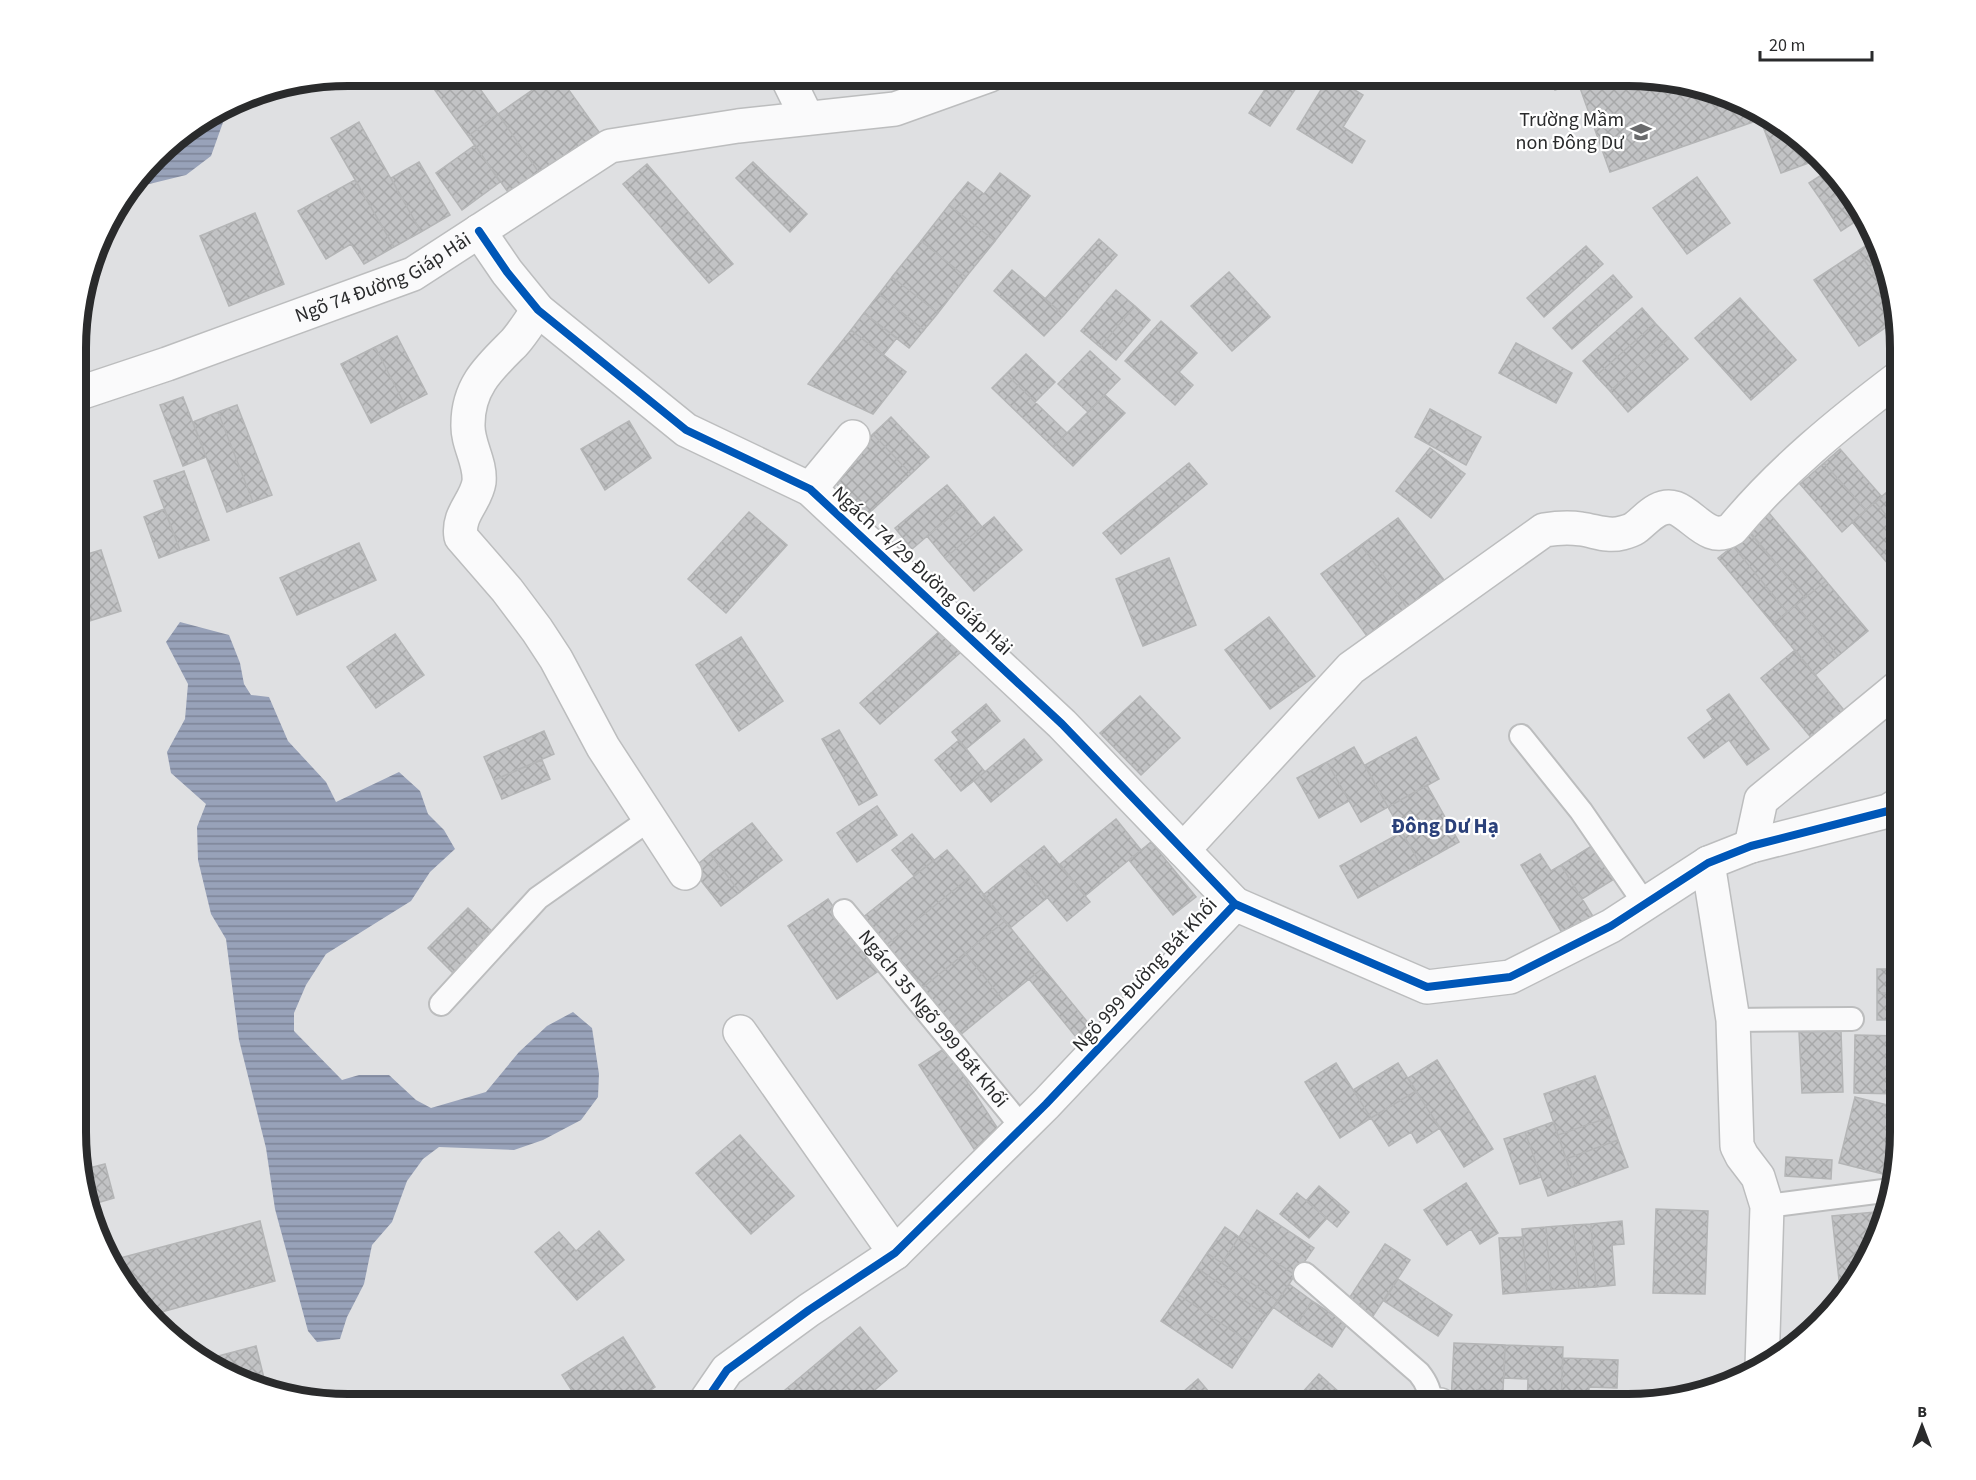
<svg xmlns="http://www.w3.org/2000/svg" width="1976" height="1480" viewBox="0 0 1976 1480" font-family="'Source Sans 3',sans-serif">
<style>
.water{fill:url(#water-rules)}
.building{fill:url(#building-cross-hatch);stroke:#b4b5b6;stroke-width:1.5}
.lines{fill:none;stroke-linecap:round;stroke-linejoin:round}
.service-casing{stroke:#bcbdbe;stroke-width:26}
.minor-casing{stroke:#bcbdbe;stroke-width:36}
.service{stroke:#fafafb;stroke-width:22}
.minor{stroke:#fafafb;stroke-width:33}
.cycleway-casing{stroke:#fff;stroke-width:11}
.cycleway{stroke:#0057b8;stroke-width:8}
.labels{text-anchor:middle;dominant-baseline:central;stroke-width:4.5;stroke-linejoin:round;paint-order:stroke}
.poi-label{font-size:20px;fill:#2a2b2c;stroke:#fff;text-anchor:end}
.street-label{font-size:20px;fill:#2a2b2c;stroke:#fff}
.neighbourhood-label{font-size:21px;font-weight:bold;fill:#2b417a;stroke:#fff}
.rim{fill:none;stroke:#2a2b2c;stroke-width:8}
</style>
<defs>
<pattern id="water-rules" width="6" height="5" patternUnits="userSpaceOnUse" patternTransform="scale(1.5)"><rect width="6" height="5" fill="#98a2b9"/><path d="M0 2.5h6" fill="none" stroke="#7c8497"/></pattern>
<pattern id="building-cross-hatch" width="8" height="8" patternUnits="userSpaceOnUse" patternTransform="scale(1.5)"><rect width="8" height="8" fill="#c2c3c5"/><path d="M0 0l8 8M0 8l8-8" fill="none" stroke="#a7a8a9"/></pattern>
</defs>
<rect width="100%" height="100%" fill="#dfe0e2"/>
<path class="water" d="M269,88L226,114L211,156L186,175L137,187L135,183L168,142L259,90Z
M180,622L229,635L240,663L244,684L251,695L269,697L288,741L326,782L336,802L399,772L420,791L428,814L444,830L455,849L430,872L411,901L326,954L306,985L294,1013V1031L342,1080L359,1075H389L416,1100L431,1108L486,1092L519,1052L547,1026L573,1012L592,1028L599,1074L598,1097L581,1120L543,1140L514,1150L439,1147L423,1159L407,1181L392,1222L372,1245L364,1284L347,1317L340,1339L317,1342L308,1331L275,1209L266,1148L239,1040L226,939L211,914L198,860L197,827L206,804L171,773L167,752L185,719L188,684L166,642Z"/>
<path class="building" d="M424,75H470L498,114L468,136Z
M554,75H558L599,132L540,174L498,114Z
M1275,75H1305L1270,126L1249,113Z
M1330,75L1363,95L1343,127L1365,141L1352,163L1297,129Z
M1405,75H1449L1409,89Z
M1550,76H1596L1555,90Z
M1605,76H1646L1733,96L1747,105L1753,122L1610,172L1579,85Z
M1757,111L1808,142L1820,159L1781,173Z
M498,114L540,174L510,195L468,136Z
M359,122L421,232L394,247L331,138Z
M475,145L500,182L462,210L436,173Z
M419,162L450,215L421,232L391,178Z
M753,162L807,214L790,232L736,178Z
M647,164L733,264L709,283L623,184Z
M1829,170L1844,190L1823,203L1809,183Z
M1000,173L1030,196L995,241L949,205L968,182L984,194Z
M1697,177L1730,223L1687,254L1653,208Z
M355,180L394,247L364,264L351,244L326,259L298,211Z
M1844,190L1864,216L1841,231L1823,203Z
M949,205L995,241L966,277L921,241Z
M255,213L284,284L229,306L200,236Z
M1099,239L1117,255L1064,315L1045,299Z
M1876,239L1885,280L1880,283L1858,251Z
M921,241L966,277L938,313L892,277Z
M1586,246L1603,264L1544,317L1527,298Z
M1858,251L1889,295L1895,321L1859,346L1814,280Z
M1012,270L1064,315L1044,336L994,291Z
M1229,272L1270,317L1232,351L1191,306Z
M1613,275L1632,297L1572,349L1553,328Z
M892,277L938,313L924,330L879,294Z
M86,286L89,305L79,307Z
M1116,290L1135,306L1100,347L1081,331Z
M879,294L924,330L909,348L864,313Z
M1740,298L1796,360L1751,400L1695,338Z
M1135,306L1150,320L1116,360L1100,347Z
M1642,308L1655,323L1596,376L1583,361Z
M864,313L897,338L883,355L851,330Z
M1161,321L1197,353L1179,372L1193,385L1175,405L1125,361Z
M1655,323L1669,338L1610,391L1596,376Z
M851,330L906,372L873,414L808,384Z
M397,336L427,394L405,405L375,347Z
M1669,338L1688,359L1628,412L1610,391Z
M1516,343L1572,373L1556,403L1499,373Z
M375,347L405,405L371,423L341,364Z
M1090,351L1120,379L1088,412L1058,384Z
M1026,354L1055,382L1035,402L1006,374Z
M1006,374L1067,433L1053,447L992,388Z
M1105,395L1125,413L1073,466L1053,447Z
M183,397L206,457L183,466L160,405Z
M237,405L272,495L253,502L218,412Z
M1430,409L1481,437L1466,465L1415,437Z
M218,412L253,502L227,512L193,422Z
M891,417L929,457L911,474L873,434Z
M629,421L651,458L605,490L581,449Z
M873,434L911,474L867,515L829,476Z
M1430,448L1465,474L1431,518L1396,491Z
M1840,449L1882,497L1866,510L1824,463Z
M1189,463L1207,484L1121,554L1103,533Z
M1824,463L1866,510L1842,532L1800,484Z
M184,471L209,540L180,550L154,481Z
M947,485L964,505L912,549L895,528Z
M1894,486L1901,493V532L1875,502Z
M1875,502L1901,532V555L1889,565L1852,522Z
M964,505L982,527L945,558L927,536Z
M1764,507L1826,581L1805,598L1743,525Z
M164,509L180,550L159,558L144,517Z
M749,512L787,545L726,613L688,579Z
M994,517L1022,550L974,591L945,558Z
M1398,518L1447,584L1410,612L1361,545Z
M1750,532L1805,598L1787,612L1733,546Z
M359,543L376,580L297,615L280,578Z
M1361,545L1410,612L1370,640L1321,574Z
M1733,546L1787,612L1773,624L1718,558Z
M101,550L121,611L77,625V557Z
M1169,558L1196,625L1143,646L1116,579Z
M1901,571V593L1890,583Z
M1826,581L1868,631L1838,656L1796,605Z
M1796,605L1838,656L1815,675L1773,624Z
M1269,617L1315,676L1270,709L1225,650Z
M77,626L85,652L77,655Z
M941,630L961,652L880,724L860,703Z
M395,634L424,675L376,708L347,667Z
M741,637L783,701L739,731L696,665Z
M1795,650L1847,714L1814,741L1761,678Z
M1729,694L1769,749L1747,765L1729,740L1704,758L1688,738L1713,719L1707,710Z
M1140,696L1180,738L1141,775L1100,733Z
M986,704L1000,721L966,749L952,732Z
M839,730L877,795L859,805L822,739Z
M544,731L554,754L494,780L484,757Z
M1416,737L1439,779L1388,807L1365,765Z
M1024,739L1042,760L991,802L974,781Z
M959,740L985,772L961,791L935,760Z
M1354,747L1388,807L1361,822L1327,762Z
M542,760L550,779L502,799L494,780Z
M1327,762L1349,801L1319,818L1297,778Z
M1427,785L1459,842L1420,864L1388,807Z
M877,806L897,835L857,862L837,833Z
M1116,819L1141,850L1085,896L1060,864Z
M752,823L782,860L740,892L710,854Z
M1402,832L1420,864L1358,898L1340,866Z
M912,834L934,860L914,876L892,850Z
M1151,842L1196,897L1173,915L1129,860Z
M1598,842L1619,876L1582,899L1561,865Z
M1044,846L1090,902L1067,921L1020,865Z
M947,850L970,877L885,946L862,918Z
M710,854L740,892L721,906L692,869Z
M1540,854L1551,871L1561,865L1594,918L1564,936L1521,865Z
M1020,865L1047,898L1010,928L983,895Z
M970,877L1005,921L921,989L885,946Z
M828,899L877,972L837,999L788,926Z
M468,908L499,938L459,979L428,948Z
M1005,921L1043,968L1003,1000L965,953Z
M965,953L1003,1000L959,1036L921,989Z
M1043,968L1094,1030L1080,1042L1029,979Z
M1877,969H1901V993H1877Z
M1877,993H1901L1900,1020H1877Z
M76,1005L86,1044L76,1046Z
M1841,1031L1843,1092L1802,1093L1799,1032Z
M1855,1035L1900,1036V1094L1854,1093Z
M945,1048L1000,1132L974,1149L919,1065Z
M1437,1060L1493,1149L1464,1167L1408,1078Z
M1336,1063L1371,1118L1340,1138L1305,1082Z
M1398,1063L1416,1091L1371,1118L1353,1090Z
M1595,1076L1610,1117L1558,1135L1544,1094Z
M1416,1091L1440,1128L1417,1143L1411,1132L1389,1146L1371,1118Z
M1855,1097L1900,1108V1123L1887,1175L1839,1163Z
M1610,1117L1618,1140L1566,1159L1558,1135Z
M1553,1122L1576,1186L1548,1196L1525,1132Z
M76,1128L84,1156L77,1158L76,1151Z
M1525,1132L1541,1177L1520,1184L1504,1139Z
M740,1135L794,1196L751,1234L696,1173Z
M1618,1140L1628,1167L1576,1186L1566,1159Z
M1786,1157L1832,1160L1831,1179L1785,1176Z
M105,1164L114,1198L90,1205L81,1170Z
M1466,1183L1498,1233L1480,1244L1471,1229L1447,1245L1424,1210Z
M1319,1186L1349,1212L1337,1227L1306,1201Z
M1297,1193L1327,1218L1309,1238L1280,1214Z
M1656,1209L1708,1211L1705,1294L1653,1293Z
M1257,1210L1314,1248L1295,1275L1239,1237Z
M1886,1211L1880,1237L1849,1288L1840,1289L1832,1216Z
M260,1221L275,1281L151,1315L109,1261Z
M1622,1221L1624,1244L1612,1245L1615,1285L1596,1287L1591,1224Z
M1591,1224L1596,1287L1579,1288L1573,1225Z
M1573,1225L1579,1288L1551,1290L1546,1227Z
M1225,1227L1239,1237L1222,1263L1207,1253Z
M1546,1227L1551,1290L1527,1292L1522,1229Z
M599,1231L624,1260L577,1300L535,1252L559,1232L576,1251Z
M1239,1237L1295,1275L1278,1301L1222,1263Z
M1523,1237L1527,1292L1503,1294L1499,1238Z
M1385,1244L1410,1260L1369,1322L1344,1306Z
M1207,1253L1278,1301L1267,1316L1197,1268Z
M1197,1268L1267,1316L1249,1342L1179,1295Z
M1398,1279L1452,1315L1438,1336L1384,1301Z
M1289,1284L1312,1301L1297,1324L1273,1307Z
M1179,1295L1249,1342L1232,1368L1161,1321Z
M1312,1301L1347,1324L1332,1347L1297,1324Z
M860,1327L897,1371L857,1405H787L779,1395Z
M623,1337L655,1387L628,1405H581L562,1375Z
M1454,1343L1505,1345L1503,1391L1477,1390V1404L1451,1403Z
M1505,1345L1563,1347L1561,1405H1527L1528,1379L1504,1378Z
M256,1346L267,1390L243,1384L203,1360Z
M1563,1358L1618,1360L1617,1388L1589,1387L1588,1405H1561Z
M1319,1374L1349,1401L1345,1405H1291Z
M1198,1379L1220,1405H1168Z"/>
<g class="lines">
<defs>
<g id="service">
<path d="M1521,736L1581,811L1645,904"/>
<path id="s1" d="M844,911L1022,1127"/>
<path d="M441,1004L538,898L650,819"/>
<path d="M1733,1020L1852,1019"/>
<path d="M1767,1206L1891,1190"/>
<path d="M1305,1274L1419,1373C1427,1383 1430,1391 1431,1404"/>
</g>
<g id="minor">
<path d="M786,75L807,118"/>
<path d="M479,231L507,272L538,310L686,430L810,489L1062,724L1235,904"/>
<path d="M538,310C530,321 523,333 514,343C490,367 468,386 468,424C467,444 481,462 479,482C476,502 457,514 461,537L507,590L537,630L556,659L603,747L685,873"/>
<path id="s2" d="M77,394L167,364L413,274L610,146L738,126L895,109L990,75"/>
<path d="M810,489L853,437"/>
<path d="M1751,846L1761,800L1901,685"/>
<path d="M1183,850L1351,668L1544,530C1556,528 1569,527 1581,529C1596,531 1607,537 1622,533C1626,532 1632,530 1635,528C1646,520 1658,503 1675,508C1694,515 1709,544 1732,529C1781,470 1840,422 1901,376"/>
<path d="M1708,863L1733,1020L1737,1146L1742,1156L1758,1177L1767,1206L1762,1367"/>
<path d="M740,1032L895,1253"/>
<path d="M703,1405L727,1370L809,1310L895,1253L1046,1104L1235,904L1427,987L1510,977L1611,926L1708,863L1751,846L1888,811L1901,803"/>
<path d="M1430,1405H1440"/>
</g>
</defs>
<use href="#service" class="service-casing"/>
<use href="#minor" class="minor-casing"/>
<use href="#service" class="service"/>
<use href="#minor" class="minor"/>
<defs>
<path id="cycleway" d="M479,231L507,272L538,310L686,430L810,489L1062,724L1235,904
M703,1405L727,1370L809,1310L895,1253L1046,1104L1235,904L1427,987L1510,977L1611,926L1708,863L1751,846L1888,811L1901,803"/>
</defs>
<use href="#cycleway" class="cycleway-casing"/>
<use href="#cycleway" class="cycleway"/>
</g>
<defs>
<symbol id="school-bare" viewBox="-9 -9 18 18"><path d="M0-5L7-2L0 1L-7-2ZM-4 1L0 2.5L4 1V4Q0 6-4 4Z" fill="#696a6c" stroke="#fff" stroke-width="2.5" paint-order="stroke"/></symbol>
</defs>
<g fill-rule="evenodd">
<use href="#school-bare" x="1626" y="117" width="30" height="30"/>
</g>
<g class="labels">
<g class="poi-label">
<text x="1624" y="120">Trường Mầm<tspan x="1624" dy="23">non Đông Dư</tspan></text>
</g>
<g class="street-label">
<text stroke="none"><textPath href="#s2" startOffset="328">Ngõ 74 Đường Giáp Hải</textPath></text>
<text transform="translate(922 571) rotate(43)">Ngách 74/29 Đường Giáp Hải</text>
<text transform="translate(1145 975) rotate(-47)">Ngõ 999 Đường Bát Khối</text>
<text stroke="none"><textPath href="#s1" startOffset="140">Ngách 35 Ngõ 999 Bát Khối</textPath></text>
</g>
<g class="neighbourhood-label">
<text x="1445" y="826">Đông Dư Hạ</text>
</g>
</g>
<path d="M0 0H1976V1480H0ZM348 86H1628A262 262 0 0 1 1890 348V1132A262 262 0 0 1 1628 1394H348A262 262 0 0 1 86 1132V348A262 262 0 0 1 348 86Z" fill="#fff" fill-rule="evenodd"/>
<path class="rim" d="M348 86H1628A262 262 0 0 1 1890 348V1132A262 262 0 0 1 1628 1394H348A262 262 0 0 1 86 1132V348A262 262 0 0 1 348 86Z"/>
<g transform="translate(1922 1426)" stroke="#ffffff" stroke-width="4.5" paint-order="stroke">
<path d="M0-4.5L10 22L0 15L-10 22Z" fill="#2a2b2c"/>
<text y="-9" font-size="16" font-weight="bold" text-anchor="middle" fill="#2a2b2c">B</text>
</g>
<path d="M1760 51v9h112v-9" fill="none" stroke="#2a2b2c" stroke-width="3"/>
<text x="1769" y="51" font-size="18" fill="#2a2b2c" stroke="#ffffff" stroke-width="4.5" paint-order="stroke">20 m</text>
</svg>
